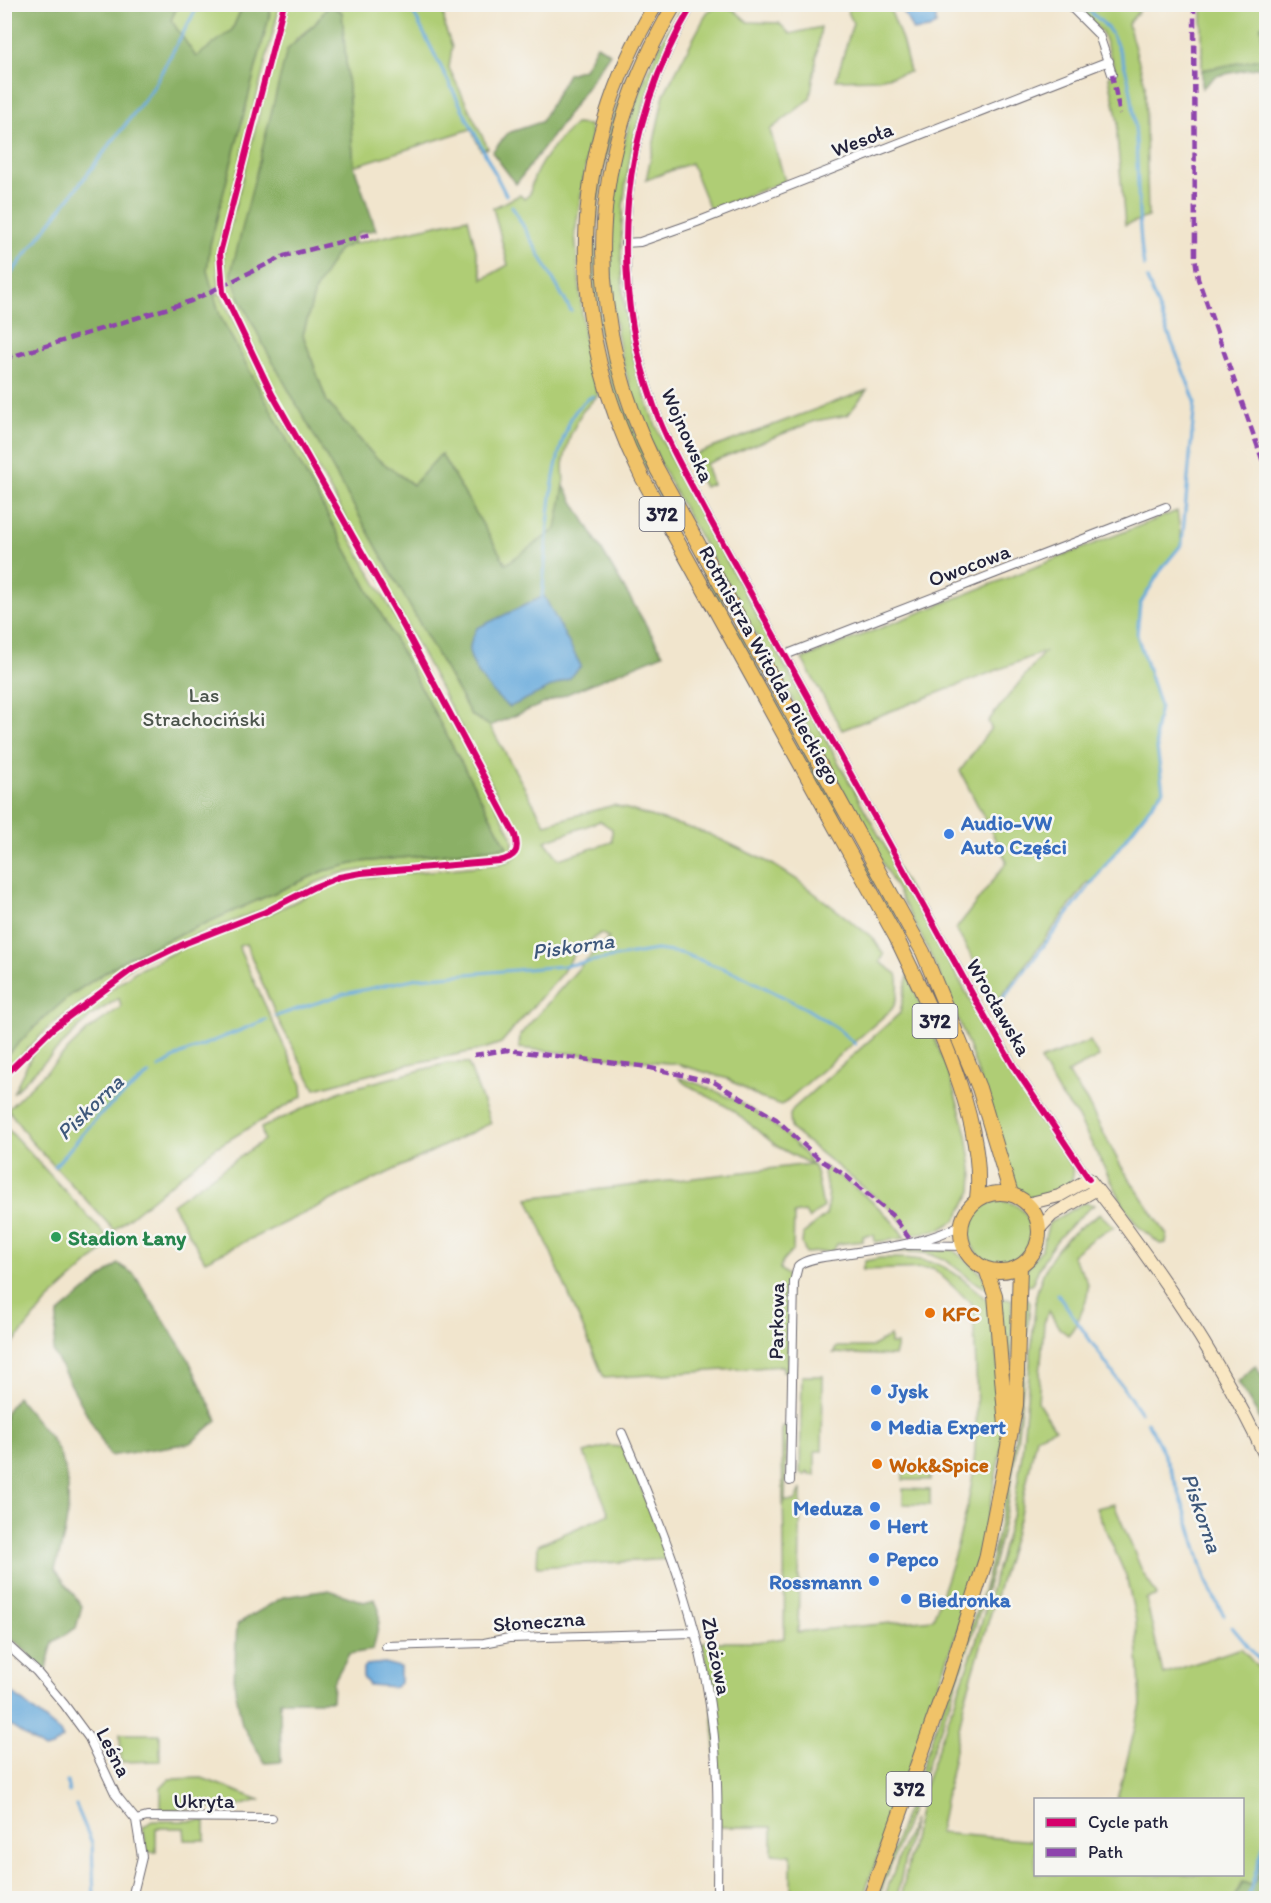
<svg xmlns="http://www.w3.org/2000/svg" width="1271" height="1903" viewBox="0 0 1271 1903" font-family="Itim,sans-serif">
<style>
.green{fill:#afcd74;stroke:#687858;stroke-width:1.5;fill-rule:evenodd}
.forest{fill:#8bb066;stroke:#566950;stroke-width:1.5}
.water{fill:#68aadc;stroke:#45668c;stroke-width:1.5}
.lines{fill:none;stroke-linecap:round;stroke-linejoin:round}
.stream{stroke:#68aadc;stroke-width:3}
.minor-casing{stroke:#6a666e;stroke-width:10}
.secondary-casing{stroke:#6a666e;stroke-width:14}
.primary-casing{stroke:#6a666e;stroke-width:16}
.minor{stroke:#fff;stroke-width:8}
.secondary{stroke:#f9e7c3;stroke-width:12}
.primary{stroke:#f0c369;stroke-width:14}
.quiet{stroke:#8e44ad;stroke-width:4.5;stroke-dasharray:9 4.5;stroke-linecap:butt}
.cycleway-casing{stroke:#f6f6f2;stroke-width:10}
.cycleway{stroke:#d6006c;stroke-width:6}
.shop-dot{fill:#3f7fe0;stroke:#f6f6f2;stroke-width:2}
.leisure-dot{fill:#2e9e5b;stroke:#f6f6f2;stroke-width:2}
.food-dot{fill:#e8710a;stroke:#f6f6f2;stroke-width:2}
.labels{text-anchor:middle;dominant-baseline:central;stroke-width:5;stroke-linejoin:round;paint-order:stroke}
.shield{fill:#f6f6f2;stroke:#626272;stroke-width:1.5}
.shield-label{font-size:20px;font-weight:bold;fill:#22223b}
.street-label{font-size:21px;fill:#22223b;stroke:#f6f6f2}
.park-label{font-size:21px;fill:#4c554c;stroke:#f6f6f2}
.shop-label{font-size:21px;font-weight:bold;fill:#366cbe;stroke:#f6f6f2;text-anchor:start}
.leisure-label{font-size:21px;font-weight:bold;fill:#27864d;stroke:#f6f6f2;text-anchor:start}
.food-label{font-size:21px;font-weight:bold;fill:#c56008;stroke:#f6f6f2;text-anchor:start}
.water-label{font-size:22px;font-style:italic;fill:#3e587b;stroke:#f6f6f2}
</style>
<rect width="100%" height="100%" fill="#f6f6f2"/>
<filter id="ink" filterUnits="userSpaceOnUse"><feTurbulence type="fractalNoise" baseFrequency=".0167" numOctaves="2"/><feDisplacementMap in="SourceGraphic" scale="12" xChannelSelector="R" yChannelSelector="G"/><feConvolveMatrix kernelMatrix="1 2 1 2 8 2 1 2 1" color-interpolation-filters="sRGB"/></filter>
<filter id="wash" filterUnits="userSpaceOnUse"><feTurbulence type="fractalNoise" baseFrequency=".008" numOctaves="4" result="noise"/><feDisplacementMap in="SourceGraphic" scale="24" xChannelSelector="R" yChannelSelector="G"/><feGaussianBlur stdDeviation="1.35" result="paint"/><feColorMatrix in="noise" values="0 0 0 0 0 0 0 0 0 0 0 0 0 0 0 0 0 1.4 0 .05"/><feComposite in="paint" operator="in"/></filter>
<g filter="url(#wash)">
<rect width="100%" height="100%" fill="#f1e5cd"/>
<path class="green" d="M178,5H243L232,30L196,58L171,20Z
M272,5H280L217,253L219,287L212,289L207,271L210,245Z
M287,5H329L315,24L296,39L239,296L265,348L471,715L490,726L545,824L614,805L709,834L772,864L796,879L873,938L884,955L880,962L897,974C900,984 898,1002 891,1010L782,1105L760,1098L728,1079L677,1064L519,1048L520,1035L525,1029L587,959L609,938L601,933L576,951L562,973L501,1043L484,1049L405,1065L315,1089L276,1016L246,944L239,946L240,951L302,1085L303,1096L215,1148L114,1230L30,1140L8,1109L88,1030L121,1007L119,998L91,1016L13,1093L35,1049L54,1031L136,971L187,946L267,915L340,880L499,864C518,860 523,852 518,834L400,612L274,392L227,294L223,254ZM600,821L612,829V842L559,859L545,841Z
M329,5H443L445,27L452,47L449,68L488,148L481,150L471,129L354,166L342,13Z
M663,5H668C574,162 574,317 656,479L906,933L903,937L657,491C642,460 626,429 615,395C570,267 594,119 663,5Z
M683,5H688C615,131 600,279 652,416C666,453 687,487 705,522L997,1048L1073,1167C1077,1192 1049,1193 1030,1198L1014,1188C987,1096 959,1007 914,922C860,819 802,717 745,615C708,548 663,481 637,408C589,274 607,125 683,5Z
M722,5L734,10L748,22L779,23L790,34L821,27L810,99L770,130L785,181L710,210L691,163L646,180L664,94L708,11Z
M845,5H893L890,9L902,40L910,72L878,79L836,80L853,23Z
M1073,5H1144L1128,24L1145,84L1148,217L1125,225L1117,136L1118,122L1109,77L1115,69L1102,32Z
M1202,5H1266V24L1261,26L1266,58L1202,70Z
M575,124L589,125L591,133L575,233L584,336L598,395L582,412L570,436L563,464L564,486L556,529L506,565L441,454L414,485L375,457L327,402L303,335L315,291L338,250L352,244L468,218L483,279L508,265L493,208L520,195L524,199L530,194C532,168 556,142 575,124Z
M220,293L269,395L394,615L512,836L514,851L510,855L499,858L361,870L338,874L313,884L264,909L184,940L133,965L50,1026L5,1072V1057L41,1021L72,994L127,958L324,871L361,862L507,847L220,316L214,295Z
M867,390L848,415L815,421L706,464L712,484L704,487L688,457Z
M1177,511L1182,544L1163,567L1140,604L1137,635L1160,706L1155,733L1163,790L1091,884L1088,882L997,1002L956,929L1007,862L960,771L991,728L988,721L1044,652L842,730L802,659Z
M908,974L948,1071L967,1134L973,1176L972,1191L956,1220L941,1229L912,1235L894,1212L791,1129L790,1115L793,1109L900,1013Z
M1090,1041L1099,1057L1067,1073L1086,1100L1121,1166L1167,1235L1166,1243L1160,1244L1138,1226L1126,1209L1077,1116L1058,1092L1040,1060Z
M448,1063H468L491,1123L205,1261L172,1204L264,1140L261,1128L341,1091Z
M678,1077C729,1093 784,1122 814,1167C817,1171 821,1199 823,1207L809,1219L805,1212L794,1214L793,1250L782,1262L780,1269L789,1277L788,1371H783V1366L604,1378L528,1198L810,1164L778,1147L731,1109L684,1083Z
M5,1126L112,1242L47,1302L5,1353Z
M823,1166C852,1184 886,1209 905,1238L875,1242L874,1235L863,1236V1241L837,1244L833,1251L806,1253L802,1244L803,1234L826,1215L829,1202Z
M969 1232a31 31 0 1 1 62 0a31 31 0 1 1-62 0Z
M1083,1203L1094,1205C1065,1228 1045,1249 1032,1285L1024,1286L1025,1272L1042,1248L1049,1223Z
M1100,1214L1114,1227L1095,1237L1072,1255C1076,1264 1083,1272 1087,1281C1092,1294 1077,1326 1068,1335L1059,1328L1049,1311L1044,1323L1038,1402L1055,1429L1036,1437L1019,1519L964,1703L939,1833L1035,1841L1036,1874H1242V1800L1117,1799L1141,1705L1136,1621L1126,1576L1096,1508L1114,1504L1143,1573L1157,1595L1146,1599L1163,1674L1241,1648L1266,1677V1844L1257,1880L1250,1885L1242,1882L1234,1898H901L923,1790L975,1645L1013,1513L1022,1453L1036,1296C1045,1257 1065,1234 1100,1214Z
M906,1250H953L981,1273L990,1288C976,1289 956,1264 941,1258C924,1251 907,1252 889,1252Z
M880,1258C935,1257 946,1263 987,1300L991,1299L1002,1405L1003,1439L976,1578L863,1898H791V1855L772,1854V1827H720L711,1685L702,1642H757L784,1638C786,1568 782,1497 782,1426L787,1427L785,1501H795L801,1489L798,1632L933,1619C949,1572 967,1522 973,1473C979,1416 977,1361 972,1304L933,1268L862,1270L865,1261Z
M1023,1298H1027L1030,1302C1023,1386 1018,1472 996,1554C965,1671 919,1785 879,1898H876L983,1592C1000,1530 1013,1467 1019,1403C1022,1369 1022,1333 1023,1298Z
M998,1299H1012L1011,1402Z
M890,1336V1344H897L894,1356L833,1353L837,1347H871Z
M802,1376H823L822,1451H815V1475H809L808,1472L805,1475L800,1474Z
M609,1446L621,1447L628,1455L669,1559L537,1567L538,1545L609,1514L584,1453Z
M903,1464L930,1465V1480H903Z
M903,1489L930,1490V1505L903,1504Z
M120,1734H160V1761L121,1762Z
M202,1778L260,1800L239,1806L161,1810V1787L169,1779Z
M913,1819L897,1898H884Z
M152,1821H205V1840H185L184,1828H156V1852H147L143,1827Z"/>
<path class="forest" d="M53,5H178L171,20L196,57L232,30L243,5H272L210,245L207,271L220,316L507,847L361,862L324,871L127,958L72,994L41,1021L5,1057L4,5Z
M329,5L342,12L354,166L376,230L358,233L352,244L338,250L315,291L303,335L327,402L375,457L413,485L441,454L506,564L556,529L564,486L663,654L490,726L471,715L265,348L239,296L231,273L287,50L315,24Z
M1266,24V66L1216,76L1202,88V70L1265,58L1261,26Z
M597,45L610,53L557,130L516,184L492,152L508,133L541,122L568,74L584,69Z
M118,1264L134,1274L188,1358L217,1420L191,1443L110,1456L53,1352L58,1314Z
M1256,1365L1266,1384V1429L1238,1382Z
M17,1397C28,1411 41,1425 52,1440C78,1478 68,1529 55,1569L82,1606L76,1628L53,1642L45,1672L20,1645L5,1635V1413Z
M329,1590L364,1602L374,1599C385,1612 376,1634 373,1650L349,1654L333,1683L332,1701H280L281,1762L265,1763L242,1725L234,1683L237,1624L283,1597Z
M1266,1844V1898H1234L1243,1882L1250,1885L1257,1880Z"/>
<path class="water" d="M900,5H936V24L929,29L913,31Z
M544,596L581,666L570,678L510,707C495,698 475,673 470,655C468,646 473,636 477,628Z
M384,1663L400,1667V1683L395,1687L369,1685L363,1677V1668L366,1665Z
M5,1687L60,1732L63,1738L52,1747L44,1749L5,1722Z"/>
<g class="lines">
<path class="stream" d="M409,4L506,195
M1081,4C1090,13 1105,22 1111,33C1148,100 1131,192 1144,266
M512,206L571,311
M4,283L151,91L199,4
M542,597C548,541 547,476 569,423C573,412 583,401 593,396
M999,1004L1163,790L1155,733L1160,706L1137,635L1140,604L1163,567L1182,544L1195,401L1147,279
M276,1016L344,994L418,978L563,966L656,950L681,953L738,974L807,1009L837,1028L855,1044
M159,1068L181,1054L266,1020
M55,1166L99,1115L149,1074
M1058,1294L1140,1412
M1147,1422C1168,1457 1180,1494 1192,1533C1201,1562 1207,1590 1224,1615
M1232,1627L1266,1668
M67,1782L69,1792
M76,1805L92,1843L94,1898
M1248,1898L1266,1837"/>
</g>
</g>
<g filter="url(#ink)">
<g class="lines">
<defs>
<path id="minor" d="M693,4C620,126 606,273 654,406C668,445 689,480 708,516L979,1006L1014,1067L1089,1179
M1068,4L1099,35L1112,74
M625,243L640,242L697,222L1109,61
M785,655L1166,507
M908,1245L964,1246
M622,1433C662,1526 700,1620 712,1720C720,1779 717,1840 717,1898
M790,1481L794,1282L798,1266C807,1258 826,1257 838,1255C878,1248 926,1245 962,1224
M4,1642L36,1671L64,1704L89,1738L116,1795L136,1820L142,1857L132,1898
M386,1646L484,1643L509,1638L694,1633
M136,1820L147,1817L272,1818
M215,1898H216"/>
<path id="secondary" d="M1027,1204L1059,1196L1089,1179C1157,1266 1220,1358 1266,1458
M1039,1229L1052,1215L1097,1189"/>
<path id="primary" d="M656,4C566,155 564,321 642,477L896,937C930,1007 987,1121 977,1199
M675,4C585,155 580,312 657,469L923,952L979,1088L1011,1194
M961 1232a39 39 0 1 1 78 0a39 39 0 1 1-78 0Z
M986,1269L995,1295L1006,1426
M870,1898L948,1679L986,1559L1016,1405L1020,1266"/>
</defs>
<use href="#minor" class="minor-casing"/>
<use href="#secondary" class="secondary-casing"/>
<use href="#primary" class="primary-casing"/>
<use href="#minor" class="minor"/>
<use href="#secondary" class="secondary"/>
<use href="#primary" class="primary"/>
<path class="quiet" d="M1194,4L1195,257L1198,279L1266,470
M1112,74L1120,114
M4,359L191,301L284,256L372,234
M474,1055L507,1050L641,1066L714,1082L776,1119L819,1159L845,1175L894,1217L911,1241"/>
<defs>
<path id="cycleway" d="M693,4C620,126 606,273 654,406C668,445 689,480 708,516L979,1006L1014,1067L1089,1179
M4,1076L52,1029L134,968L186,943L265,912L314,887L339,877L361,873L499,861C515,857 520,852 515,835L397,614L272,394L223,292L220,253L284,4"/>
</defs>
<use href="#cycleway" class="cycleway-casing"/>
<use href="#cycleway" class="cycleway"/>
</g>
</g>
<g class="shop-dot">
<circle cx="949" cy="834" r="6"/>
<circle cx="876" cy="1390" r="6"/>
<circle cx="876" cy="1426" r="6"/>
<circle cx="875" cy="1507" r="6"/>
<circle cx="875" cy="1525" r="6"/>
<circle cx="874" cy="1558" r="6"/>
<circle cx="874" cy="1581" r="6"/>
<circle cx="906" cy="1599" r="6"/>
</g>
<circle class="leisure-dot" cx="56" cy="1237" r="6"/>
<g class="food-dot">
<circle cx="930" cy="1313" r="6"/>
<circle cx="877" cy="1464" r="6"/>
</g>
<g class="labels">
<g class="shield">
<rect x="639.5" y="497" width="45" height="34" rx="4.5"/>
<rect x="912.5" y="1004" width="45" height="34" rx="4.5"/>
<rect x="886.5" y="1772" width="45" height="34" rx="4.5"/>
</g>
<g class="shield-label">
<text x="662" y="514">372</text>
<text x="935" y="1021">372</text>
<text x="909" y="1789">372</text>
</g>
<g class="street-label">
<text transform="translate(862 139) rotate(-21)">Wesoła</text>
<text transform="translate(688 435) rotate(66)">Wojnowska</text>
<text transform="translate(969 565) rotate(-21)">Owocowa</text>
<text transform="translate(770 665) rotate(61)">Rotmistrza Witolda Pileckiego</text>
<text transform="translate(999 1007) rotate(60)">Wrocławska</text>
<text transform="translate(776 1321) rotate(-89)">Parkowa</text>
<text transform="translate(539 1621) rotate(-4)">Słoneczna</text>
<text transform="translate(717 1656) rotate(78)">Zbożowa</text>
<text transform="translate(114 1752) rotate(63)">Leśna</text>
<text x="204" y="1800">Ukryta</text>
</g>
<g class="park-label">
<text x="204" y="694">Las<tspan x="204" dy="24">Strachociński</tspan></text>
</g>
<g class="shop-label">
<text x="961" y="822">Audio-VW<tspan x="961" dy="24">Auto Części</tspan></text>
<text x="888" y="1390">Jysk</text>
<text x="888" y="1426">Media Expert</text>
<text x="863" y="1507" text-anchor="end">Meduza</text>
<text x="887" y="1525">Hert</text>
<text x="886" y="1558">Pepco</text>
<text x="862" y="1581" text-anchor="end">Rossmann</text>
<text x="918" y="1599">Biedronka</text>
</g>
<g class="leisure-label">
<text x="68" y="1237">Stadion Łany</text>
</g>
<g class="food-label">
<text x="942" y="1313">KFC</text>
<text x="889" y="1464">Wok&amp;Spice</text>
</g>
<g class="water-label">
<text transform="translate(573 946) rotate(-8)">Piskorna</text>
<text transform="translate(90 1107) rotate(-44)">Piskorna</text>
<text transform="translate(1202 1513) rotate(71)">Piskorna</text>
</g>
</g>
<rect width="1271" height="1903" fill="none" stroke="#f6f6f2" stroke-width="24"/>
<rect x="1034" y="1798" width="210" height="78" fill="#f6f6f2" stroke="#a1a1a9" stroke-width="1.5"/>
<rect x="1046" y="1818" width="30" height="9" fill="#d6006c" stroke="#a1a1a9" stroke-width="1.5"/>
<text x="1088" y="1828" font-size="18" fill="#22223b">Cycle path</text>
<rect x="1046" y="1848" width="30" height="9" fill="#8e44ad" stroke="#a1a1a9" stroke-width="1.5"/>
<text x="1088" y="1858" font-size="18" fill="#22223b">Path</text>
</svg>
